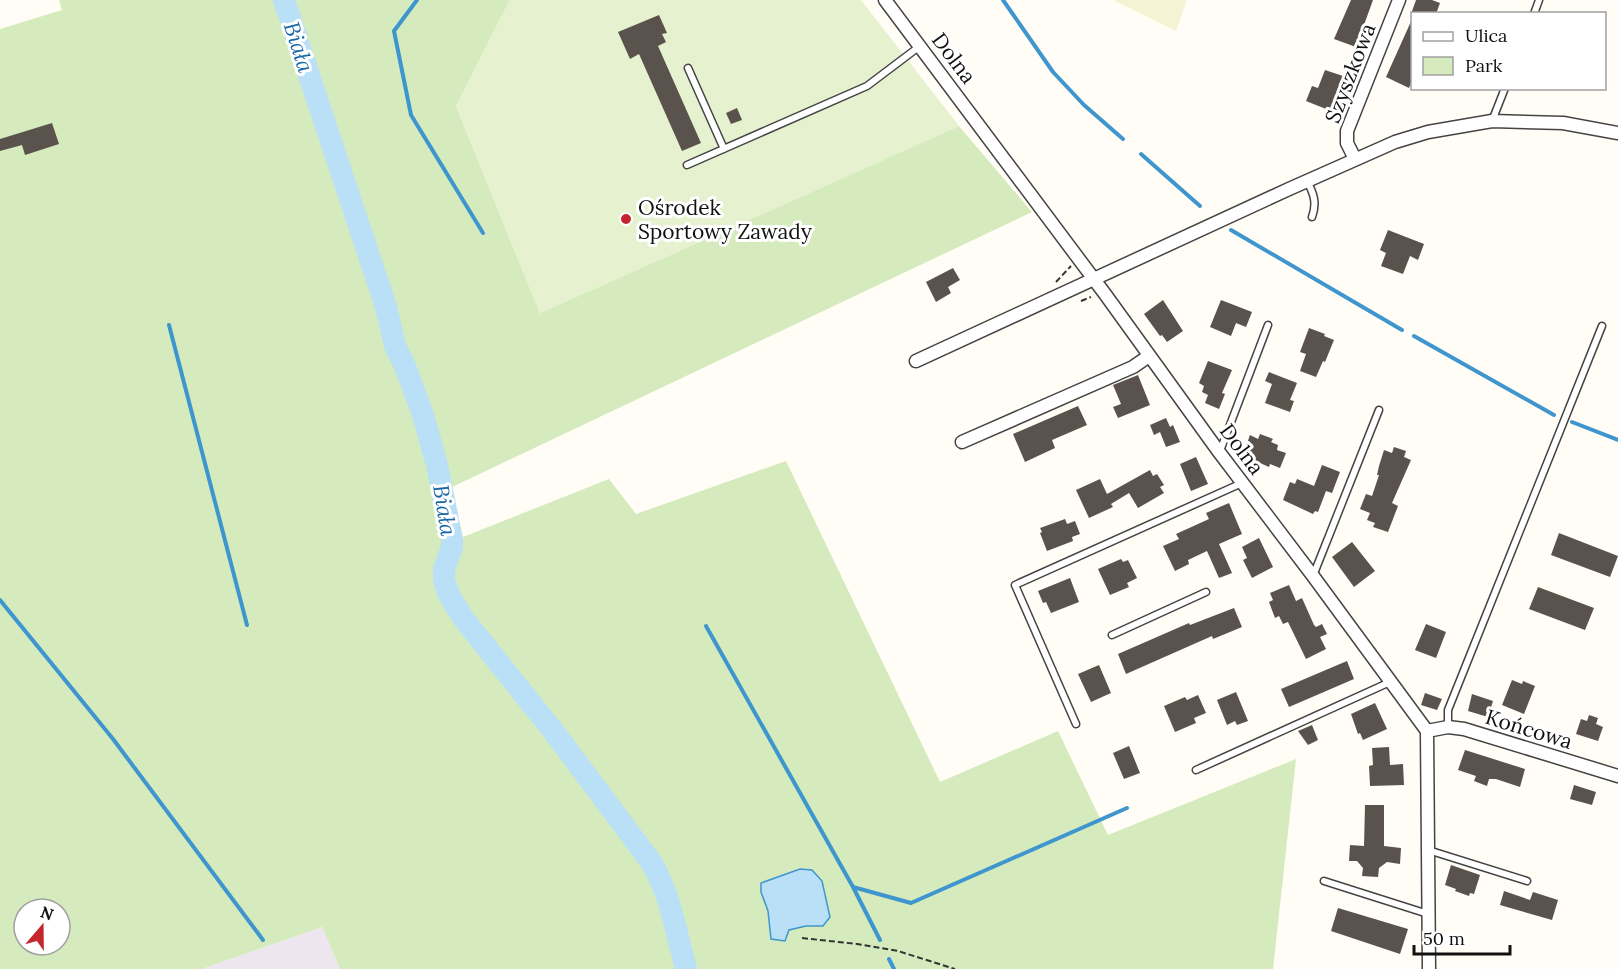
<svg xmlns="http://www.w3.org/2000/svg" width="1618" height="969" viewBox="0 0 1618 969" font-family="Lora,serif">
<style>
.industrial{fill:#eee6ef}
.farmland{fill:#f6f3d4}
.green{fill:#d5ebbd;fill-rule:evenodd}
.pitch{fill:#e6f2cf}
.water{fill:#b9e0f7;stroke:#3f96cf;stroke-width:1.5}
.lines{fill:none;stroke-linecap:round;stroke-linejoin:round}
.stream{stroke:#3f96cf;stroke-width:4}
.river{stroke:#b9e0f7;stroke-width:22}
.building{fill:#5a524d}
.lane-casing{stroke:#444;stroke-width:9}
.street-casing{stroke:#444;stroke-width:15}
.path{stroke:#333;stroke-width:2;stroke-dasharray:6 3;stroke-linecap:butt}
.lane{stroke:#fff;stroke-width:6}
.street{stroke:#fff;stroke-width:12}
.poi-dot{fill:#c4262e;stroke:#fff;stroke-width:2}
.labels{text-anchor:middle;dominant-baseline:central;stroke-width:6;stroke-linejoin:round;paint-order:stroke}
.street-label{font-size:21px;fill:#111;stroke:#fff}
.poi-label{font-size:21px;fill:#111;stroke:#fff;text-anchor:start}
.water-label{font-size:22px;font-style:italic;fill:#1768a6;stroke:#fff}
</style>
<rect width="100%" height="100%" fill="#fffdf5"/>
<path class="industrial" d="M322,927L340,969H202Z"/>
<path class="farmland" d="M1113,0H1187L1176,31Z"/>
<path class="green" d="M59,0H510L456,106L540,313L959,126L1032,212L450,488L463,537L609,479L636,514L786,461L940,782L1058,731L1108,835L1296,759L1273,969H340L322,927L202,969H0V29L62,10ZM24,909H60V945H24Z"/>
<path class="pitch" d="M510,0H861L959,126L540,313L456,106Z"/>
<path class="water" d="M800,869L812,870L822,881L830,917L823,926H806L789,930L785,941L771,939L768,911L761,892V883Z"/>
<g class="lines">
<path class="stream" d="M417,0L394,31L411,115L483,233
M1003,0L1053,72L1084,105L1123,139
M1141,154L1200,206
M1231,230L1402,330
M169,325L247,625
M1414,336L1554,415
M1572,422L1618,440
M0,600L113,739L263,940
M706,626L853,887L880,940
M853,887L911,903L1127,808
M889,959L894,969"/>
<path class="river" d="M284,0L386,307L395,346L405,366L423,415L437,465L452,540V547L444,569V580L449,595L463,618L554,732L651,862C671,895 676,933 686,969"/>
</g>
<path class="building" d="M1351,0H1373L1356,47L1334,39Z
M1416,0H1432L1440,3L1436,14H1411Z
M659,15L667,33L662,34L666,42L658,46L701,143L682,151L639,54L630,59L618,32Z
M1413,17V78L1409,88L1386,77Z
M1325,70L1343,76L1331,111L1306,101L1312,86L1318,88Z
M737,108L742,120L731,124L726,113Z
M52,123L59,144L25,155L22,145L0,151V139Z
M1388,230L1424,244L1418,260L1410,256L1403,274L1381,266L1386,253L1380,250Z
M953,268L960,280L948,287L951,293L936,302L926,282Z
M1163,300L1183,331L1167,342L1162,335L1160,336L1144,314Z
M1221,300L1252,312L1246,327L1236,323L1231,336L1210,327Z
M1309,328L1325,334L1324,336L1334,340L1325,362L1323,361L1316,377L1300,371L1306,354L1300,352Z
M1208,361L1232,370L1222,393L1225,394L1219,409L1205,403L1208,395L1202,392L1204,386L1199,383Z
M1269,372L1297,383L1290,400L1294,401L1290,412L1265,403L1272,384L1265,381Z
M1138,375L1150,405L1118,418L1113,407L1121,404L1113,385Z
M1078,406L1087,425L1052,440L1055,448L1025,462L1013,434Z
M1166,418L1170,427L1173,425L1180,442L1166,447L1160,432L1154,435L1150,425Z
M1260,434L1273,439L1271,442L1278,445L1277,450L1286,453L1280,468L1270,464L1269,467L1251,459L1252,455L1244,452L1250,435L1258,439Z
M1394,447L1406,451L1404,457L1411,460L1392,503L1398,506L1388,532L1373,527L1375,523L1367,520L1370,513L1360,509L1366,494L1372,496L1379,475H1377L1379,466L1384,450L1392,453Z
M1196,457L1208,484L1191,491L1180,464Z
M1322,465L1340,472L1332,493L1326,491L1318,512L1315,511L1313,514L1283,500L1290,482L1295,484L1297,479L1314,486Z
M1150,470L1153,476L1157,474L1164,485L1160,487L1164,493L1138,508L1129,493L1111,504L1113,507L1089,518L1076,490L1100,479L1107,494Z
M1229,503L1242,534L1219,544L1232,573L1219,578L1207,551L1188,560L1189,564L1175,571L1163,546L1179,539L1176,534L1209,519L1206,513Z
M1065,519L1067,524L1075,521L1080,534L1072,537L1073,541L1047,551L1040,533L1042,532L1040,528Z
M1559,533L1618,556L1610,577L1551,555Z
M1259,538L1273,567L1252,578L1243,560L1247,558L1242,547Z
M1352,542L1375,571L1354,587L1332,557Z
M1121,559L1123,562L1128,560L1137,578L1127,583L1129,587L1110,595L1098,569Z
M1070,578L1079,602L1051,613L1046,602L1043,603L1038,591Z
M1289,585L1296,601L1302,598L1314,625L1316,627L1322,624L1327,634L1320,637L1326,649L1306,659L1288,622L1283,624L1279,616L1275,618L1269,602L1273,600L1270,593Z
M1538,587L1594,608L1585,630L1529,609Z
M1234,608L1242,627L1213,639L1212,636L1126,674L1118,654L1189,623L1190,625Z
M1426,624L1446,632L1436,658L1415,650Z
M1347,661L1354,679L1289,707L1281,689Z
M1099,665L1111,693L1091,702L1078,674Z
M1512,680L1522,684L1523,681L1535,686L1524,714L1502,705Z
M1236,692L1248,721L1237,725L1235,721L1227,725L1217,700Z
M1425,693L1442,699L1437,710L1421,705Z
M1472,694L1493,701L1488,717L1468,711Z
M1198,695L1206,713L1194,718L1196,723L1175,732L1164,706L1185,697L1187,700Z
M1375,703L1387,729L1363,740L1360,733L1358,734L1351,714Z
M1589,715L1598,718L1596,724L1603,727L1598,741L1576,734L1581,719L1587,721Z
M1312,725L1318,740L1308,745L1298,731Z
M1129,746L1140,773L1124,779L1113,753Z
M1389,747L1390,765L1403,764L1404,785L1370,786L1369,766L1373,765L1372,748Z
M1465,750L1525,769L1520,787L1496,779H1489L1487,786L1474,781L1476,776L1458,770Z
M1574,785L1596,792L1592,805L1570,799Z
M1365,805H1384V846L1401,848L1400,864L1387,862L1379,868L1378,877L1362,876L1363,868L1357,861H1349L1350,845L1364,846Z
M1451,865L1480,875L1474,894L1470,893L1469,896L1455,891L1456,889L1445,885Z
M1504,891L1530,900L1533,892L1558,900L1552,920L1500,905Z
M1338,908L1408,929L1400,954L1331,931Z"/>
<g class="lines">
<defs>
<path id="lane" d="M1534,14L1539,0
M688,68L724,149
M1492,121L1505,88
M687,165L867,86L920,46
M1307,181C1314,194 1317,203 1312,217
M1220,451L1268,325
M1313,576L1379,410
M1112,635L1206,592
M1076,724L1015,585L1242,483
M1448,727V710L1602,326
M1196,770L1390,682
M1428,850L1527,881
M1324,881L1428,914"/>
<path id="street" d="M885,0L1105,294L1219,452L1313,576L1427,731L1429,969
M1355,159L1347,143V131L1399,0
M916,361L1289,189L1395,142L1428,132L1492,121L1563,123L1618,133
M962,442L1133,367L1149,356
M1427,731L1448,727L1464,729L1618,776"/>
</defs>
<use href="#lane" class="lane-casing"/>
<use href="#street" class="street-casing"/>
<path class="path" d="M1056,282L1071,266
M1081,301L1091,297
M802,938L857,944L898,951L955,969"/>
<use href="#lane" class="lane"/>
<use href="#street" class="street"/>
</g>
<circle class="poi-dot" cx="626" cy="219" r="6"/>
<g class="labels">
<g class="street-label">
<text transform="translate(954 58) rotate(53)">Dolna</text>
<text transform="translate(1350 73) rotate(-69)">Szyszkowa</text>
<text transform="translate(1242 449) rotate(53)">Dolna</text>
<text transform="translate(1529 729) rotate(17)">Końcowa</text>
</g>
<g class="poi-label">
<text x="638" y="207">Ośrodek<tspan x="638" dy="24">Sportowy Zawady</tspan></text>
</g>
<g class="water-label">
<text transform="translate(299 47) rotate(72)">Biała</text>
<text transform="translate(445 510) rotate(81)">Biała</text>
</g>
</g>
<rect x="1411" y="12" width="195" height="78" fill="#ffffff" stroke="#a0a0a0" stroke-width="1.5"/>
<rect x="1423" y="32" width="30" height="9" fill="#ffffff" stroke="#a0a0a0" stroke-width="1.5"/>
<text x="1465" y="42" font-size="18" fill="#111111">Ulica</text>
<rect x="1423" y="57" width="30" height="18" fill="#d5ebbd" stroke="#a0a0a0" stroke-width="1.5"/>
<text x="1465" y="72" font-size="18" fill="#111111">Park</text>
<g transform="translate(42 927) rotate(20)"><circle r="28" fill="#ffffff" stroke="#a0a0a0" stroke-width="1.5"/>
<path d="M0-4.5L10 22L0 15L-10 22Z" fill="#c4262e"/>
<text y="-9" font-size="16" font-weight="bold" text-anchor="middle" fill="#111111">N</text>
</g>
<path d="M1414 945v9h96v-9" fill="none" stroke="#111111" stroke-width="3"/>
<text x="1423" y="945" font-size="18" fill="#111111" stroke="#ffffff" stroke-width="4.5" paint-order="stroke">50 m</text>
</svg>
